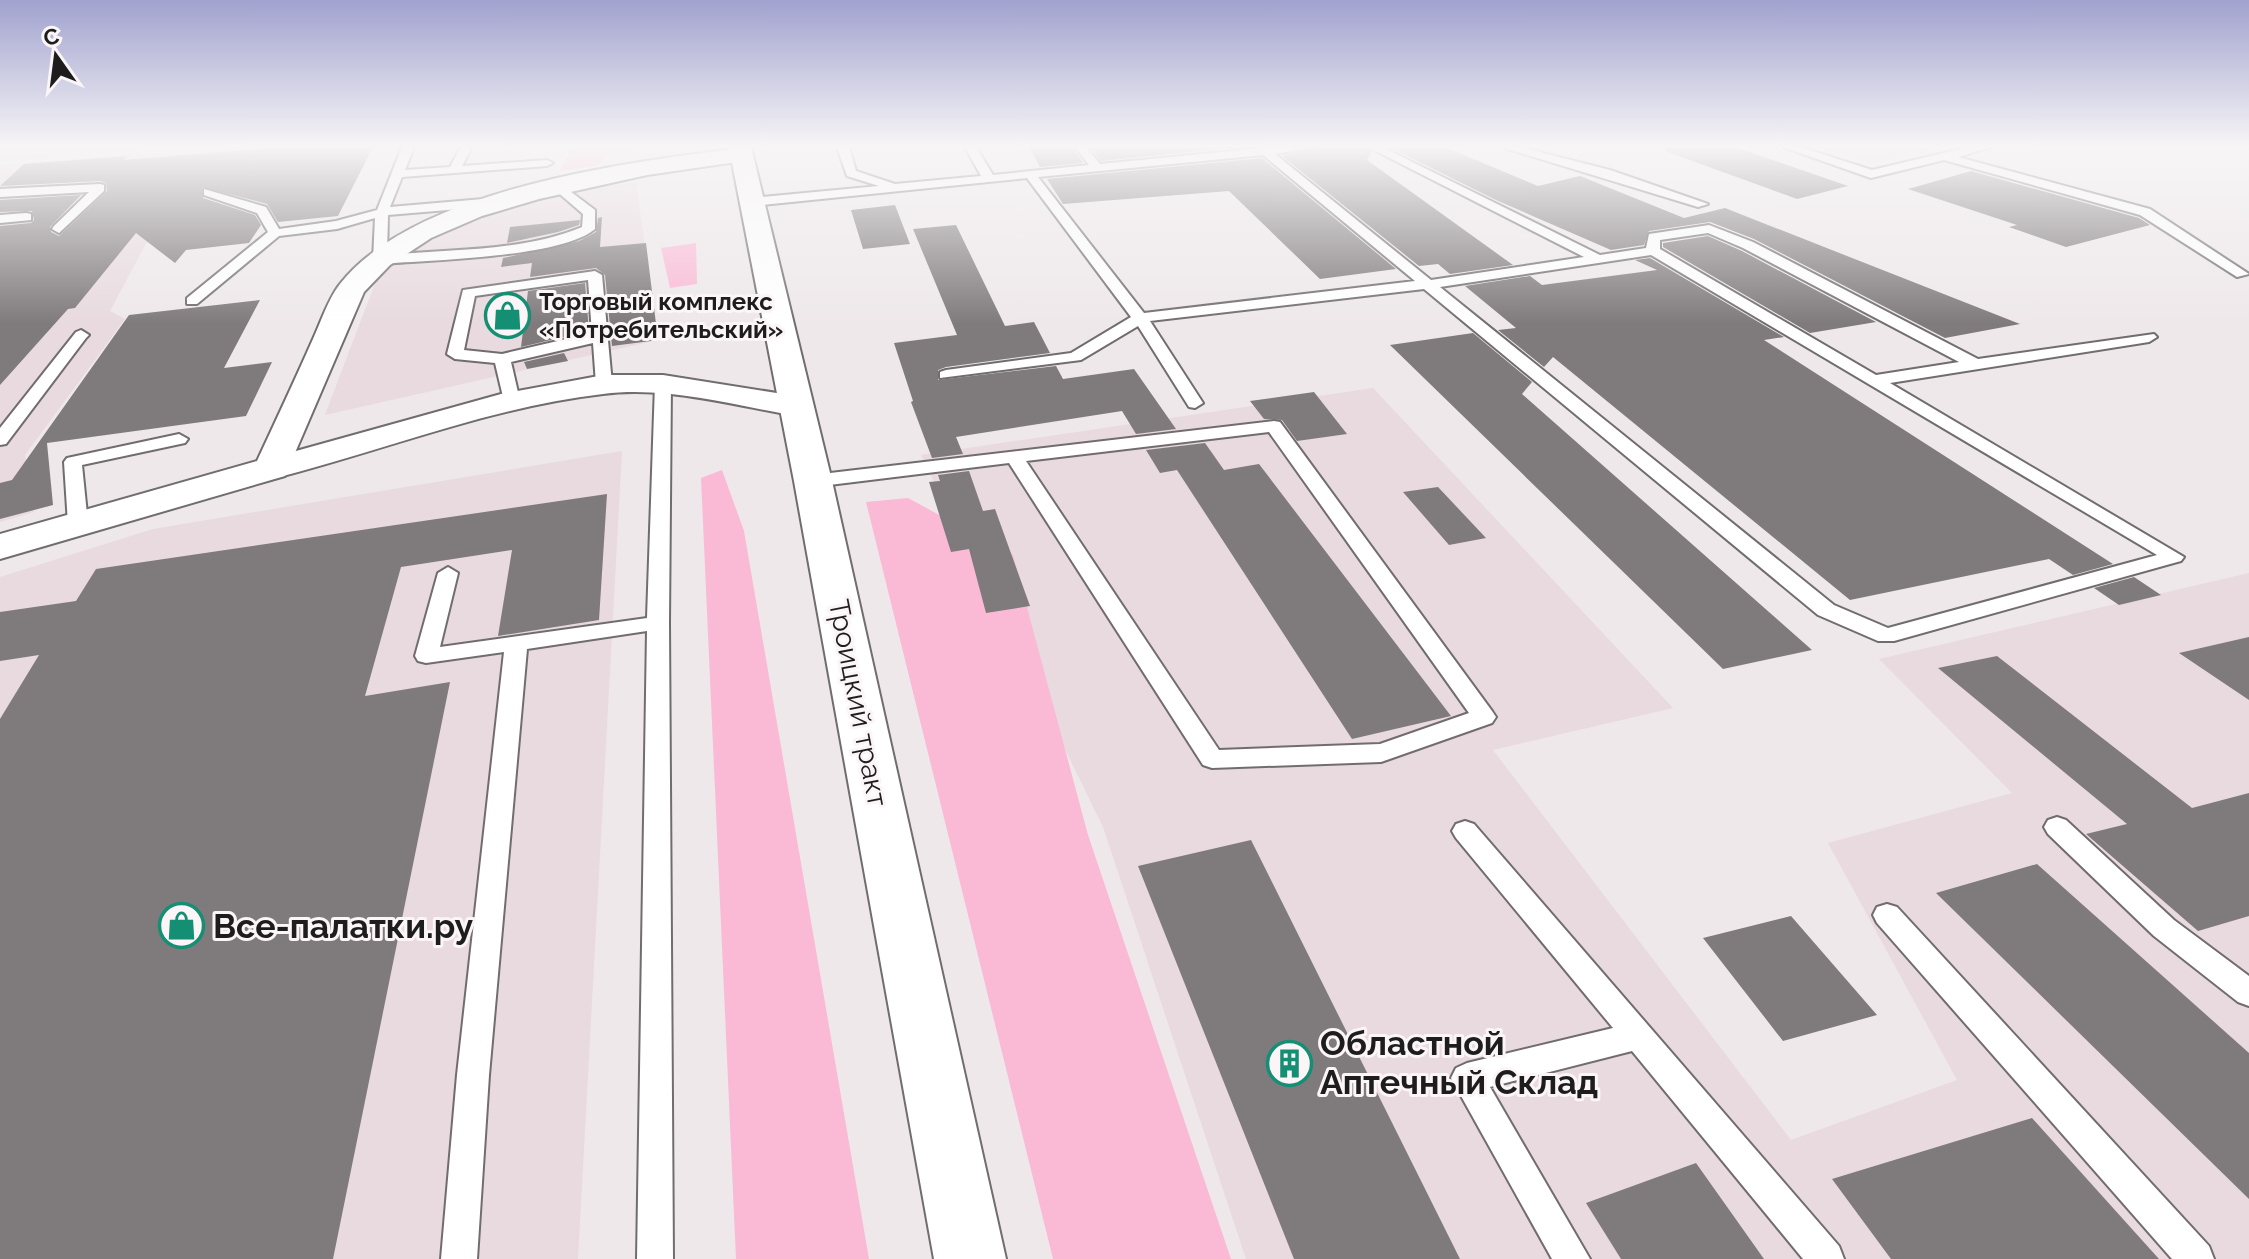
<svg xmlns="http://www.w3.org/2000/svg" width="2249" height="1259" viewBox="0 0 2249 1259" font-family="Raleway,sans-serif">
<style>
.built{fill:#e8dadf}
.green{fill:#fabad5}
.building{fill:#7f7a7c}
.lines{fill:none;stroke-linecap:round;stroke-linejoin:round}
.lane-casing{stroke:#716d6e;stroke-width:4}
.street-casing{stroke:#716d6e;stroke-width:4}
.secondary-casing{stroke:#716d6e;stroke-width:4}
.primary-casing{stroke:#716d6e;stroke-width:4}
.lane{fill:#fff;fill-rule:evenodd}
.street{fill:#fff;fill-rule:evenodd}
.secondary{fill:#fff;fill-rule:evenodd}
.primary{fill:#fff;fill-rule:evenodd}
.labels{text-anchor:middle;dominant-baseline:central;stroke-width:6;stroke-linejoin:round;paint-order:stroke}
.far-poi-label{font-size:24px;font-weight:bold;fill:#1e1d1d;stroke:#fbf5f8;text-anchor:start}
.street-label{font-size:28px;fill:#1e1d1d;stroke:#fbf5f8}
.near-poi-label{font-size:34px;font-weight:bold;fill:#1e1d1d;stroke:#fbf5f8;text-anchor:start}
</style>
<rect width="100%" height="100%" fill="#eee8ea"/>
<path class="built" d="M0,147H144L140,151L0,162Z
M1817,147H1937L1871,164Z
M241,150L150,236L110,311L125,319L25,455L34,512L0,522V165L143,153Z
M636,182L658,340L325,415L380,270L432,235L525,200Z
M1373,388L1673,708L1493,750L1791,1140L1957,1080L1828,843L2012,793L1879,659L2249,573V1259H1246L1103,827L921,455Z
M622,451L578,1259H0V577L153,529Z"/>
<path class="green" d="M574,147H635L631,153H610L597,166L559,171Z
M696,243L697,284L670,288L661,248Z
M722,470L744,531L869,1259H736L701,478Z
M908,498L1013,555L1088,835L1231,1259H1053L866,502Z"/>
<path class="building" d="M283,147H373L338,216L278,222L267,204L202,187L203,198L255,215L261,225L249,243L186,250L175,263L136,233L75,308L68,309L0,385V226L31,223L34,220L32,211L0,212V200L81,195L50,227L51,232L59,236L107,191L106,183L100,181L0,186L24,164L128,156L123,160Z
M1029,147H1072L1083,163L1040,167Z
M1090,147H1238L1101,161Z
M1318,147H1365L1372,152L1367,160L1513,265L1450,274L1438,264L1419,266L1282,156Z
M1389,147H1445L1538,186L1580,176L1684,218L1725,208L2020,324L1945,338L1754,239L1710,222L1649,231L1644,245L1611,250L1496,200Z
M1665,147H1735L1848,186L1797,199L1665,151Z
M1262,158L1396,269L1320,279L1229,191L1063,204L1047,179Z
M1971,171L2139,218L2150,225L2066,247L2009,227L2017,225L1908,189Z
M895,205L910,244L863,249L851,210Z
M602,217L600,247L646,243L658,340L612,346L605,275L596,268L530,277L532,263L501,267L503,258L579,241L596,232L598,218Z
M580,220L579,225L558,232L507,243L510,227Z
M956,225L1005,326L1034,322L1050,353L946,367L938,370V380L1056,366L1063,379L1134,369L1176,429L1136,434L1122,411L956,437L963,454L932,458L911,402L913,401L894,343L957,335L913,229Z
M1708,236L1742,251L1876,322L1810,333L1663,247V243Z
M1650,258L1784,337L1764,340L2113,564L2073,575L2049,559L1850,600L1553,357L1544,367L1498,330L1516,328L1465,286L1530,276L1542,285L1657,270L1635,260Z
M585,283L589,331L521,347L528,291Z
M260,300L224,368L272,362L246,416L47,443L53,505L0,519V483L12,480L129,315Z
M1473,333L1532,382L1522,394L1812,650L1723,669L1390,345Z
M564,353L568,361L527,369L524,362Z
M1314,392L1347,434L1297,441L1282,420L1264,419L1250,401Z
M1205,443L1224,470L1259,464L1451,716L1352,739L1177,470L1160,473L1146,450Z
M969,471L983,511L995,509L1030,606L986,613L969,549L951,552L929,482L940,481L938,475Z
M1438,487L1486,538L1449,545L1403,492Z
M607,494L599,620L498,636L512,550L401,567L365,696L450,682L333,1259H0V719L39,655L0,661V612L76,601L96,569Z
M2134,577L2161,595L2119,605L2094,588Z
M2249,637V700L2179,653Z
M1997,656L2192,808L2249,793V916L2198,931L2086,834L2127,824L1938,668Z
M1251,840L1460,1259H1294L1138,866Z
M2037,864L2249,1053V1199L1936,893Z
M1791,916L1877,1015L1783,1041L1703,938Z
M2032,1118L2159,1259H1891L1832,1179Z
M1696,1163L1764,1259H1621L1586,1203Z"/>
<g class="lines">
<defs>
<path id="lane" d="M402,147H414L405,170L450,167L461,147H472L462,166L547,160L553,163L547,166L402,177L390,207L495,198L501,202L495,206L388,215L387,255C450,249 522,252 582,227L583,214L554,189L552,186L558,182L595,210V229C561,258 427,260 380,264L373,260L375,218L337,229L279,236L197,304H187V298L268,232L257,213L204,195V189L266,207L279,229L336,221L377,210Z
M837,147H849L856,171L895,184L981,176L965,147H976L993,175L1089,165L1075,147H1086L1100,164L1272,147H1315L1275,154L1431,280L1584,257L1368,147H1382L1600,255L1646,248L1649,234L1709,225L1753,242L1978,359L2154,334L2157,337L2149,342L1890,383L2184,557L2181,561L1894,641H1878L1818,615L1424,289L1150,321L1203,403L1195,408L1189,407L1138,326L1081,360L940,378V372L946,370L1071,353L1131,317L1027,178L752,206L746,202L752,198L879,186L847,176ZM1263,155L1415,281L1144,313L1038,177ZM1708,233L1743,248L1959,362L1876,375L1660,249V240ZM1651,255L2157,555L1888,628L1834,605L1440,287Z
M1501,147H1520L1610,170L1708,204L1698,207Z
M1783,147H1800L1872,170L1969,147H1990L1958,157L2150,209L2249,274L2237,277L2140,215L1944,160L1871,178Z
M100,184L104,185V191L59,233L52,229L54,226L89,192L0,197V189Z
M26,213L31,214V220L0,223V215Z
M595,271L602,275L612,384L610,388H598L596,384L593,343L511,362L520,401L512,406L504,401L495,363L455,359L447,354L463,290ZM588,280L592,333L502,354L464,350L475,296Z
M81,330L89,335L86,338L6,444L0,445V428L76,332Z
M663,379L671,384L669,623L673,1259H637L647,631L527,649L489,1075L477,1259H441L457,1075L504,652L426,663L418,661L415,656L438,573L448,567L458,573L440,647L647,618L655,384Z
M1274,421L1280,422L1492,711L1496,717L1492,723L1381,762L1212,768L1203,765L1009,463L813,487L804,481L813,475ZM1269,432L1469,713L1380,744L1219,750L1026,461Z
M179,434L188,439L185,443L82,465L88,524L78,530L71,528L68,524L64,462L67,458Z
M2057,817L2066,820L2174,920L2249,976V1006L2238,1002L2154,936L2048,834L2044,827L2048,820Z
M1465,821L1474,824L1839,1246L1844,1259H1803L1632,1051L1490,1087L1590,1259H1552L1451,1078L1456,1068L1467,1063L1613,1028L1456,838L1452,831L1456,824Z
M1887,904L1897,907L2209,1246L2214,1259H2172L1877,923L1873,915L1877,907Z"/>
<path id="street" d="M604,375H663L796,396L807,399L812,406L807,413L796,416C733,405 666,386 603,394C490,407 382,451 272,479L260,475L254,468L260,461L501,394Z"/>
<path id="secondary" d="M742,148L750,150L753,155L750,160L647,175L539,199L482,216L431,238L390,265L364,292L285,476L0,559V534L257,461C276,420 295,380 313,339C321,322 328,299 340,284C415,189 627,162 742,148Z"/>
<path id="primary" d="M729,147H751L832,481L1006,1259H934L794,481Z"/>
</defs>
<use href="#lane" class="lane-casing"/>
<use href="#street" class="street-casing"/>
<use href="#secondary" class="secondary-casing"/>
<use href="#primary" class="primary-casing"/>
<use href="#lane" class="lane"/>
<use href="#street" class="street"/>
<use href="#secondary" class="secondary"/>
<use href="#primary" class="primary"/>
</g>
<linearGradient id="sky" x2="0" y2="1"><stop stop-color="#a1a2cf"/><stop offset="0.45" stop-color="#f7f5f6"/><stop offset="1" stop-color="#f7f5f6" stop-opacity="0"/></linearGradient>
<rect width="2249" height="324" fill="url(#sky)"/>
<defs>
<symbol id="shop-ring" viewBox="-11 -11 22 22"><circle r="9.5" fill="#fbf5f8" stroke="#158f74" stroke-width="1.5"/><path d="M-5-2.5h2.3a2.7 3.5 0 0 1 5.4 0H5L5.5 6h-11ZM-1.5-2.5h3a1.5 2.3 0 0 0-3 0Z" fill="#158f74"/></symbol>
<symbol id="building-ring" viewBox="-11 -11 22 22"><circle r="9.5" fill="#fbf5f8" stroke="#158f74" stroke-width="1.5"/><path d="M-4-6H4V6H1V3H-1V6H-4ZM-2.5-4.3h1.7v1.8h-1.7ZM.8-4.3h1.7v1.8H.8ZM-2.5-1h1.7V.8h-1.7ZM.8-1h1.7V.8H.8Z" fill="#158f74"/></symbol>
</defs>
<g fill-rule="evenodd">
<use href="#shop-ring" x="482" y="290" width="51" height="51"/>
<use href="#shop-ring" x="156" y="900" width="51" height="51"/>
<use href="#building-ring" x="1264" y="1038" width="51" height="51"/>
</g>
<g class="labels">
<g class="far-poi-label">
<text x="539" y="301">Торговый комплекс<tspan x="539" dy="28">«Потребительский»</tspan></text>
</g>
<g class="street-label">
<text transform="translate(858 703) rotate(79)">Троицкий тракт</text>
</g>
<g class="near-poi-label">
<text x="213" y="926">Все-палатки.ру</text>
<text x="1320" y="1043">Областной<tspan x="1320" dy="39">Аптечный Склад</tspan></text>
</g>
</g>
<g transform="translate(56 56) rotate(346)" stroke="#fbf5f8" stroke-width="6" paint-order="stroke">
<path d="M0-6L14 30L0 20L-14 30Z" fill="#1e1d1d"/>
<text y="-12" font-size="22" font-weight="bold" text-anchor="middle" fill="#1e1d1d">С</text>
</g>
</svg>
